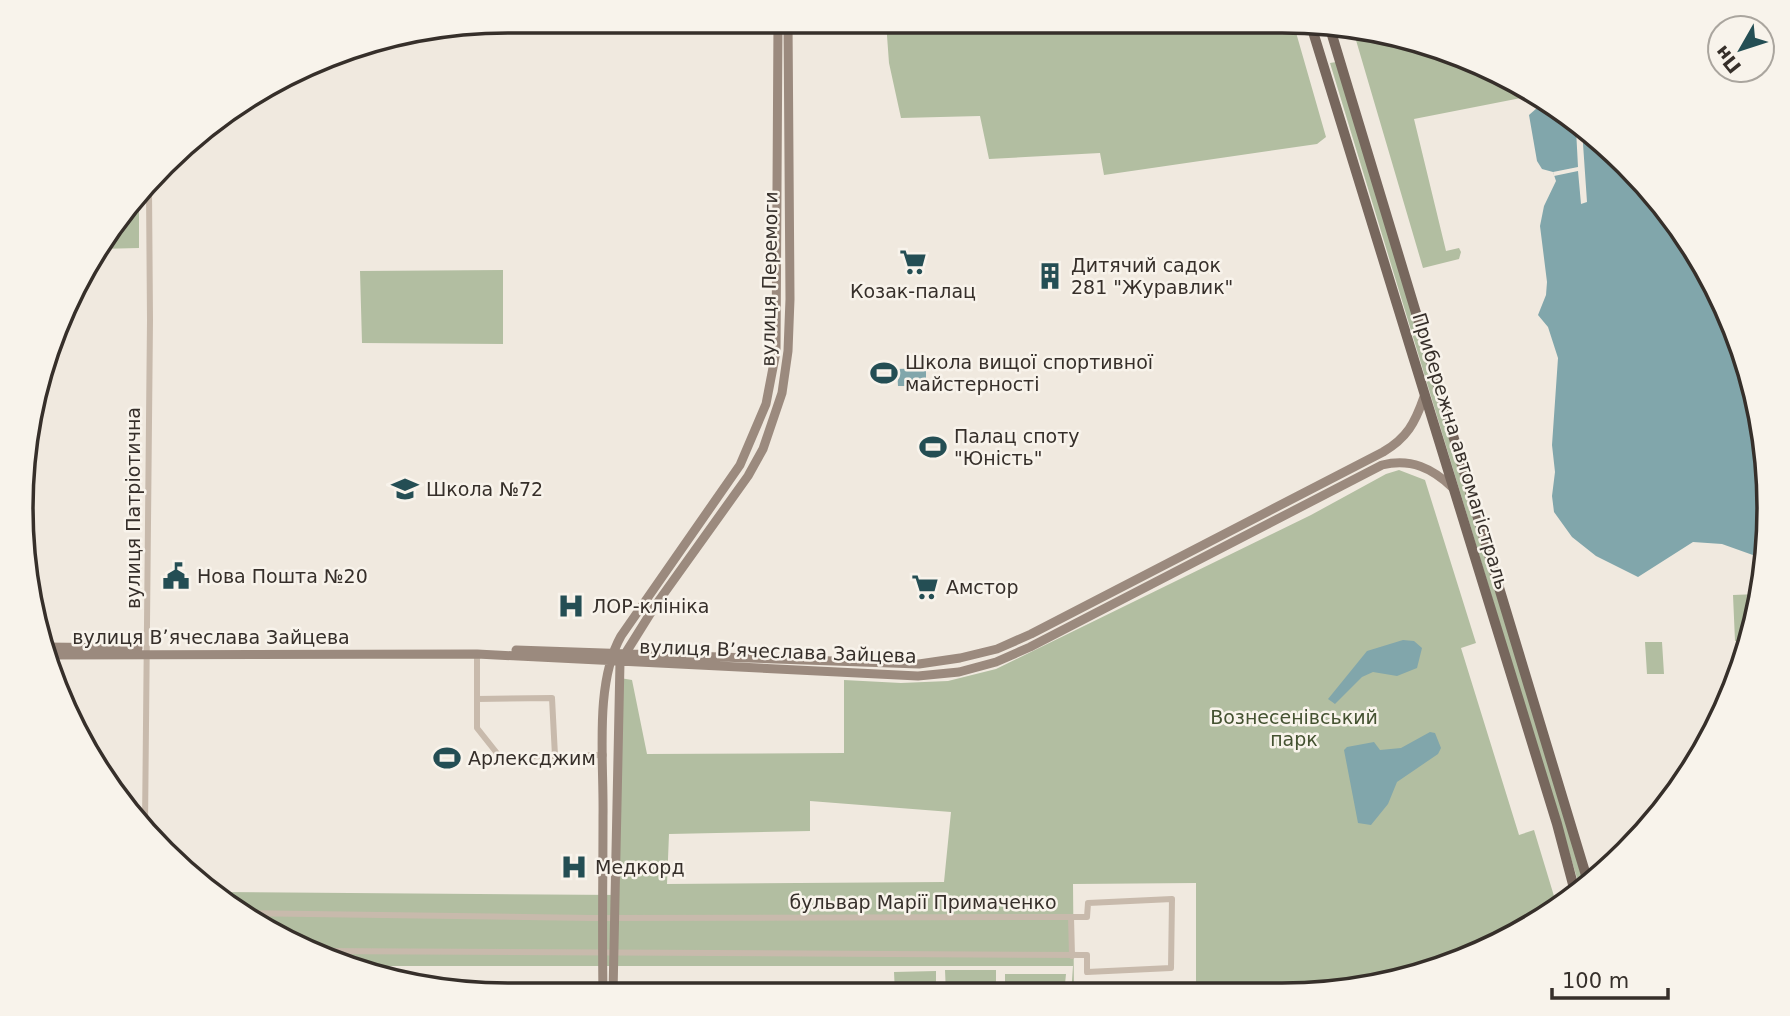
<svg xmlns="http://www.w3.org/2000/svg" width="1790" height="1016" viewBox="0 0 1790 1016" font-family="'DejaVu Sans',sans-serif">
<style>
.green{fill:#b2bea1;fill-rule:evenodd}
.water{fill:#81a6ab}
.pier{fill:#f0e9df}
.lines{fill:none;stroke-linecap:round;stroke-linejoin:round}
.street{stroke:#c8baac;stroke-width:6}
.secondary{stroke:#9b8a7e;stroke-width:9}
.primary{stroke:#77675d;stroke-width:10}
.labels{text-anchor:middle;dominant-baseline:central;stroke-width:5;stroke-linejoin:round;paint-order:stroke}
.poi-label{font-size:19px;fill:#362f2a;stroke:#f8f3eb;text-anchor:start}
.street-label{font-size:19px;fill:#362f2a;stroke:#f8f3eb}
.park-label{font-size:19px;fill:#445231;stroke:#f8f3eb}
.rim{fill:none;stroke:#362f2a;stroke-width:3.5}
</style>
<rect width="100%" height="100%" fill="#f0e9df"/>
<path class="green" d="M886,22H1293L1326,137L1317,144L1104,175L1100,153L989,159L980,116L901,118L889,63Z
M1353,30L1439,47L1536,95L1414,119L1446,251L1459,248L1461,252L1459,259L1423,268Z
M1336,62L1563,810L1584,885L1580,888L1330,63Z
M139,199V248L98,249L103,237Z
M503,270V344L362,343L360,271Z
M1399,470L1425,480L1476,643L1461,648L1519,835L1534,830L1557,906L1526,930L1438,969L1371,983H1280L1225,994H1071L1073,966H344L238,913L216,892L619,895L620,678L632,680L647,754L844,753V680L901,683L948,681L996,669L1311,515L1386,474ZM810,801L951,812L944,882L667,884L669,834L810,831ZM1196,883V989L1074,992L1073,884Z
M1758,594V607L1748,641H1735L1733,595Z
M1645,642H1662L1664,674H1647Z
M945,970H996V994H946Z
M936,971V994H895L894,972Z
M1005,974H1066L1064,994H1005Z"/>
<path class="water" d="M1554,104C1578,124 1607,143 1628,166C1729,277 1779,408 1764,559L1722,544L1693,542L1638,577L1596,556L1572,537L1554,512L1552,496L1555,472L1552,445L1558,358L1548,327L1538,315L1546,295L1547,282L1540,226L1544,206L1556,181L1553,172L1542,169L1537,161L1529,115L1537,108Z
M926,368V386H898L897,369Z
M1403,640L1414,641L1422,648L1417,668L1397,676L1373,672L1362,677L1335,704L1328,699L1367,651Z
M1430,732L1435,733L1441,748L1438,754L1397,782L1388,804L1371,825L1358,823L1344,750L1347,747L1374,742L1380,750L1401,748Z"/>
<path class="pier" d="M1576,129H1582L1587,202L1581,204L1578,171L1554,176L1553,172L1578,167Z"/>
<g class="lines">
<path class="street" d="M477,654V728L500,757L604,755
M477,699L552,698L555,756
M145,826L150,320L149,189
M238,913L592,918L1071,917H1087L1088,903L1172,899L1171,968L1087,972V955L315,951
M1071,917L1072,956"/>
<path class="secondary" d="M44,647L138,648
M516,650L919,664L960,658L997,649L1031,634L1383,452C1407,438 1415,423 1424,397
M45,655L477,654L918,676L959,672L996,662L1030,647L1382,465C1411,458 1432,468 1453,488
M603,994C602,935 603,875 603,816C604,761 594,684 621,636L740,465L766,404L776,352L778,21
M613,994L620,662L655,606L748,476L763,449L782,393L788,351L790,299L788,21"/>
<path class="primary" d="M1310,22L1557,824L1575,892
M1329,25L1588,882"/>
</g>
<defs>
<symbol id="supermarket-bare" viewBox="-9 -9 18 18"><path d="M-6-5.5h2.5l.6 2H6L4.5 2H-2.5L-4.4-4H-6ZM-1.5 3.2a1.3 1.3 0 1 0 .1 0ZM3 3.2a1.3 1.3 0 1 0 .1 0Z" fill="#244e54" stroke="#f8f3eb" stroke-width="2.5" paint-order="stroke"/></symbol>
<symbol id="building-bare" viewBox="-9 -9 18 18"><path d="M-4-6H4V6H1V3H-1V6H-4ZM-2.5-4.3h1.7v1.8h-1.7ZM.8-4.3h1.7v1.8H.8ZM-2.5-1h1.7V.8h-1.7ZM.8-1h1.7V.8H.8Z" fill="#244e54" stroke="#f8f3eb" stroke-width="2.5" paint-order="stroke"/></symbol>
<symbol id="stadium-bare" viewBox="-9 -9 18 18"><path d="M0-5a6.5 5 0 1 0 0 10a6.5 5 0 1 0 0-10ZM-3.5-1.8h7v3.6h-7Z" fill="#244e54" stroke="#f8f3eb" stroke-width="2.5" paint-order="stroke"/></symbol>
<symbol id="school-bare" viewBox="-9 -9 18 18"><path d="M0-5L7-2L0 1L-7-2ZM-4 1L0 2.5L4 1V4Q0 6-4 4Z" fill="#244e54" stroke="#f8f3eb" stroke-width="2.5" paint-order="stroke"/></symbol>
<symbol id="civic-bare" viewBox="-9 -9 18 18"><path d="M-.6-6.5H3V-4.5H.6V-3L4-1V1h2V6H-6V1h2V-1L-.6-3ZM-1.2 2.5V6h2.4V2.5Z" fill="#244e54" stroke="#f8f3eb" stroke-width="2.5" paint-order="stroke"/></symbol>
<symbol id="hospital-bare" viewBox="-9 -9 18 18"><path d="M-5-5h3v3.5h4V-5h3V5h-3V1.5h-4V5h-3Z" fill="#244e54" stroke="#f8f3eb" stroke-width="2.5" paint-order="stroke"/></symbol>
</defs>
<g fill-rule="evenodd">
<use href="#supermarket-bare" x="894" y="243" width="38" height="38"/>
<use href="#building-bare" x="1031" y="257" width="38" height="38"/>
<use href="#stadium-bare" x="865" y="354" width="38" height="38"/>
<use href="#stadium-bare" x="914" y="428" width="38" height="38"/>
<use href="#school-bare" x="386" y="470" width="38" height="38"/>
<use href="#civic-bare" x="157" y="557" width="38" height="38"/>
<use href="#supermarket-bare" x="906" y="568" width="38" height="38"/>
<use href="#hospital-bare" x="552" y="587" width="38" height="38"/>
<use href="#stadium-bare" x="428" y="739" width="38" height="38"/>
<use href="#hospital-bare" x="555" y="848" width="38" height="38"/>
</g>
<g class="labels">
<g class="poi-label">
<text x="1071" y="265">Дитячий садок<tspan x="1071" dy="22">281 "Журавлик"</tspan></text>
<text x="913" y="291" text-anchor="middle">Козак-палац</text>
<text x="905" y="362">Школа вищої спортивної<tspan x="905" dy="22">майстерності</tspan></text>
<text x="954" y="436">Палац споту<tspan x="954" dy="22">"Юність"</tspan></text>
<text x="426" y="489">Школа №72</text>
<text x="197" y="576">Нова Пошта №20</text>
<text x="946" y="587">Амстор</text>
<text x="592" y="606">ЛОР-клініка</text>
<text x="468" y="758">Арлексджим</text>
<text x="595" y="867">Медкорд</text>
</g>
<g class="street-label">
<text transform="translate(769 279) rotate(-89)">вулиця Перемоги</text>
<text transform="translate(1461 451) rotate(73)">Прибережна автомагістраль</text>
<text transform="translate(133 508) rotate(-90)">вулиця Патріотична</text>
<text x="211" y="637">вулиця Вʼячеслава Зайцева</text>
<text transform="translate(778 651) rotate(2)">вулиця Вʼячеслава Зайцева</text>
<text x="923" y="902">бульвар Марії Примаченко</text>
</g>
<g class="park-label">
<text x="1294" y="717">Вознесенівський<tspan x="1294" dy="22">парк</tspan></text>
</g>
</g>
<path d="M0 0H1790V1016H0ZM508 33H1282A475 475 0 0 1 1757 508V508A475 475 0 0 1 1282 983H508A475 475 0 0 1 33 508V508A475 475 0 0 1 508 33Z" fill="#f8f3eb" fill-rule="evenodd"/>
<path class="rim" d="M508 33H1282A475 475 0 0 1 1757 508V508A475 475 0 0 1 1282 983H508A475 475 0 0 1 33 508V508A475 475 0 0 1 508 33Z"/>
<g transform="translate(1741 49) rotate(231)"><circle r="33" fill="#f8f3eb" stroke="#aaa59e" stroke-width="2"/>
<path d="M0-5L12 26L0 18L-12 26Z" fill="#244e54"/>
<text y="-10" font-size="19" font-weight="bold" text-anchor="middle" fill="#362f2a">Пн</text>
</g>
<path d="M1552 988v10h116v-10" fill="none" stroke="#362f2a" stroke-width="3.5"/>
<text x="1562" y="988" font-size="21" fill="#362f2a" stroke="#f8f3eb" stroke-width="5" paint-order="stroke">100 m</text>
</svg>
